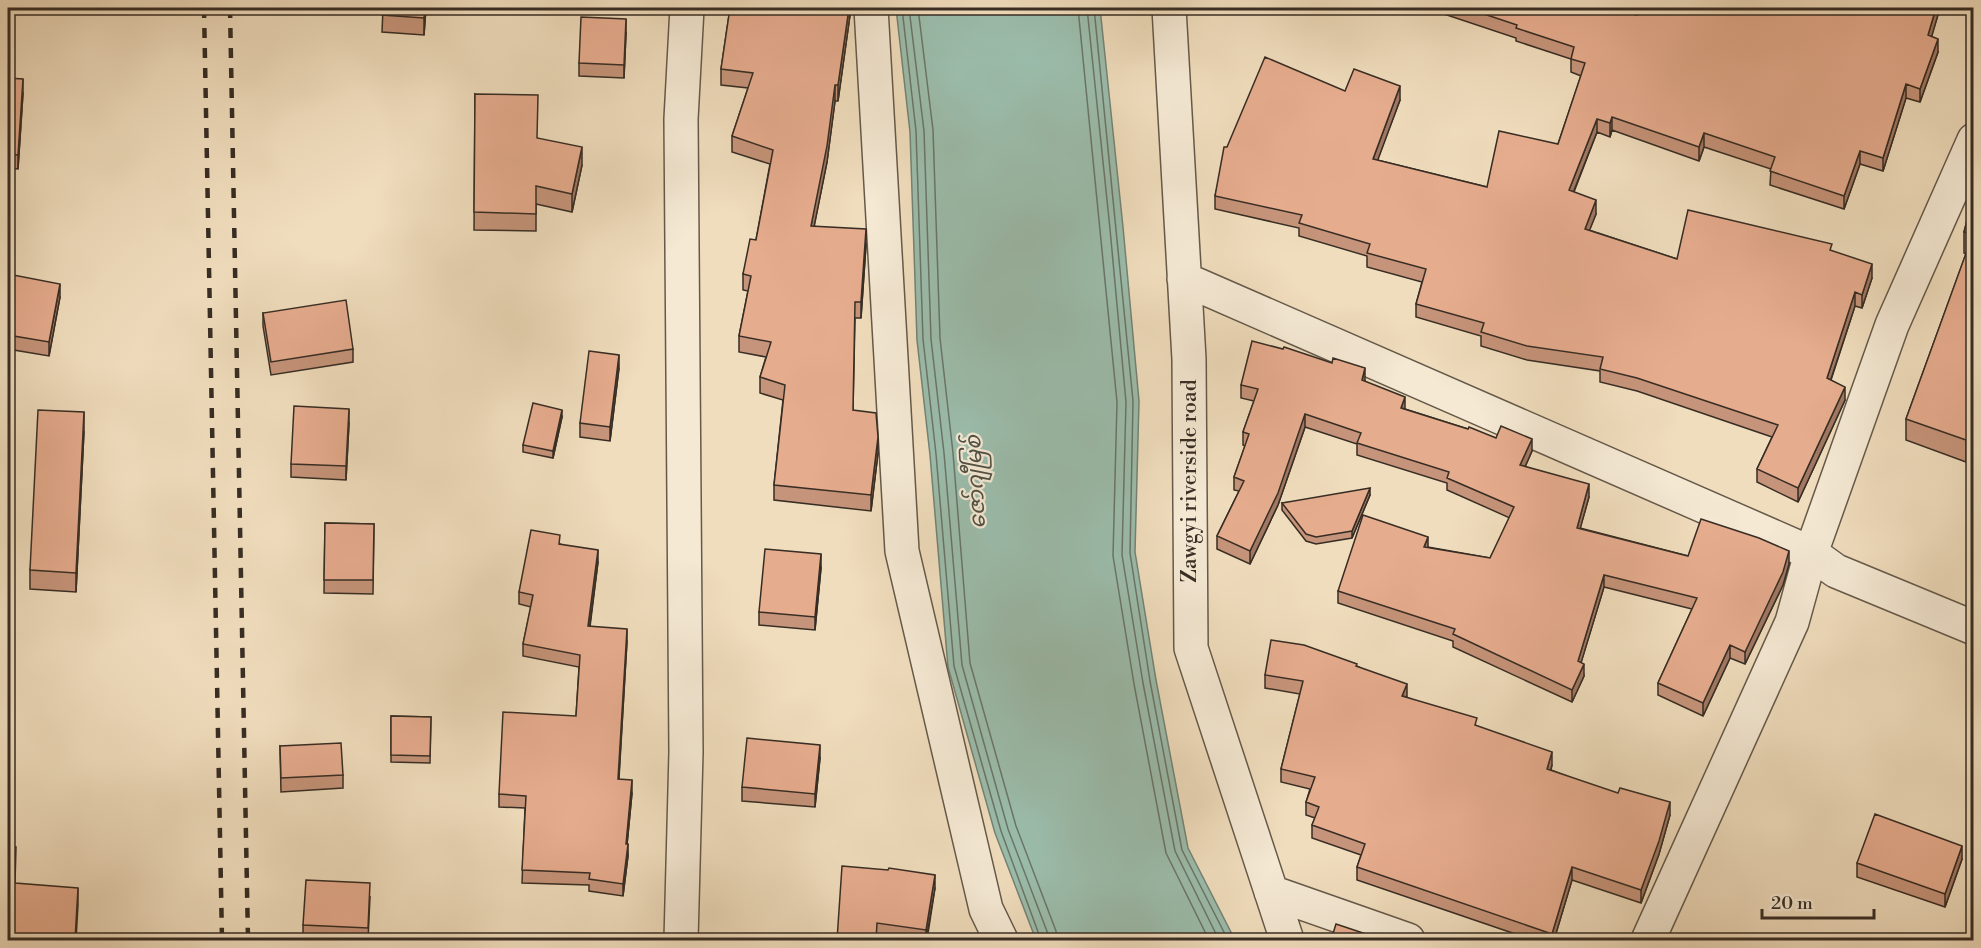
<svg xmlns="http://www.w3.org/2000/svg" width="1981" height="948" viewBox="0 0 1981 948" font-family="'Libre Bodoni','Noto Sans Myanmar',serif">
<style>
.water{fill:#9bbdac;stroke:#738376;stroke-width:1.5}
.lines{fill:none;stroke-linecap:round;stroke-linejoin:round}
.shore{stroke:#697568;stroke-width:1.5}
.minor-casing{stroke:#65594a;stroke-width:36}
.minor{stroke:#f5e9d4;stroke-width:33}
.rail{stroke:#372d24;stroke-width:4.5;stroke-dasharray:10 10;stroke-linecap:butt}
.wall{fill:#c6947a;stroke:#372d24;stroke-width:1.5}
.shaded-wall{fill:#a17863;stroke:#372d24;stroke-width:1.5}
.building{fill:#e6ac8e;stroke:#372d24;stroke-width:1.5}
.labels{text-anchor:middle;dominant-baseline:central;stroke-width:4.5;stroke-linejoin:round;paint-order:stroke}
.street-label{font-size:21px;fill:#372d24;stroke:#f5e9d4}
.water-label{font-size:22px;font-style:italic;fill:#505146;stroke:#f5e9d4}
</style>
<rect width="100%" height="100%" fill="#f0ddbd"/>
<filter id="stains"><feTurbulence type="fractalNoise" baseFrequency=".00333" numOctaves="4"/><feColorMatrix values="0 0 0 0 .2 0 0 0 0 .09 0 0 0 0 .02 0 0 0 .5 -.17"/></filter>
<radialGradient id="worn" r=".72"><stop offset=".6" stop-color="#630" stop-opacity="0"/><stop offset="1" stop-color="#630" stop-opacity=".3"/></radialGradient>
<path class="water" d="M896,8H1100L1123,227L1139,401L1135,552L1156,680L1188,848L1235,940H1036L995,833L948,667L930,455L917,340L910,132Z"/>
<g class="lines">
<path class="shore" d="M902,8L916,131L923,339L936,454L954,666L1001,831L1041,940
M909,8L924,131L931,339L944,453L962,665L1008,829L1048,934V940
M918,8L933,130L940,338L953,453L970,663L1016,826L1056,931L1057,940
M1078,8L1117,402L1113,556L1134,684L1166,853L1209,940
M1087,8L1110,229L1126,402L1122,555L1143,683L1175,851L1219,940
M1094,8L1133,401L1130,553L1150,681L1182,850L1228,940"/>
<defs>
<path id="minor" d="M871,8L902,551L986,909L1001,940
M1169,8L1189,359L1191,648L1287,940
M1974,140L1892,325L1811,553L1836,571L1974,628
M1184,279L1811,553L1792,622L1648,940
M1271,892L1408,940
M681,940L686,752L681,119L687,8"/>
</defs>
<use href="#minor" class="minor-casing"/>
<use href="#minor" class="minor"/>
<path class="rail" d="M204,8L222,940
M230,8L248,940"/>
</g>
<path class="wall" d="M383,8H426L424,35L382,32Z
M730,8H851L838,101H835L827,162L814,226L866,245L861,318H855L853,410L878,453L871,511L774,500V485L783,400L760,393V377L766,357L739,352V336L748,291L743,290V274L756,240L770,164L732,152V136L748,88L721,85V69Z
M1379,8H1394L1393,12Z
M1426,8H1612L1637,15L1940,8L1931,37L1938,52L1920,102L1906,98L1883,171L1860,164L1844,209L1770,185L1771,169L1704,147L1699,161L1612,130L1610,137L1597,132L1574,192L1596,214L1589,230L1677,259L1832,251L1872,278L1862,308L1855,306L1831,380L1845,400L1798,502L1757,482V469L1772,437L1637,391L1600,382V371L1527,360L1481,346V336L1416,317V304L1422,282L1367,267V256L1299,236V228L1215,209V196L1227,147L1345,91L1400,100L1377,160L1487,187L1558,144L1581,76L1571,72V59L1516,41V38Z
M626,33L624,78L579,76V63Z
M8,78L23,93L18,169L8,168Z
M475,94L537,138L582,165L572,212L536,204V231L474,230Z
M1974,194V440L1966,462L1906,440V419L1966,254L1964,253V232Z
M8,274L60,297L49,356L8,349Z
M263,313L353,349V362L271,375L263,326Z
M619,368L610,441L580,437V423Z
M1365,381L1405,409L1496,438L1532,451L1525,467L1589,497L1580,528L1688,556L1789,564L1783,585L1745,664L1730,658L1703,716L1658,695V683L1692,609L1604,587L1581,662L1584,676L1572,702L1453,647V641L1338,603V591L1428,547L1490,558L1510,518L1447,490V483L1357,455V444L1305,427L1278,505L1250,564L1217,549V536L1239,491L1234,490V477L1245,446L1243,445V432L1254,401L1241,398V385Z
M562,417L553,458L523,452V445Z
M349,423L346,480L291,477V464Z
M84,431L76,592L30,589V570Z
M1370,495L1352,538L1316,544L1306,541L1282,510V503Z
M325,523L374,524L373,594L324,593Z
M560,544L598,562L590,627L627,641L619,779L632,793L627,844L628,856L623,896L589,891V885L522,883L525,808L499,807V794L576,716L579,667L523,656V644L531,607L519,604V592Z
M821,568L815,630L759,625V612Z
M1357,666L1406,697L1477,726L1552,765L1551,770L1670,815L1659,854L1641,903L1572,880L1554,940H1533L1357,880V867L1361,855L1312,838V825L1315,818L1306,815V802L1310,789L1281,782V769L1300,694L1265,688V675Z
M391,716L431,717L430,763L391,762Z
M280,746L343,775V788L281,792Z
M820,758L815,807L742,801V787Z
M1962,859L1945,907L1857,877V863Z
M888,870L935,888L927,940H907L877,936V940H837Z
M370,897L368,940L303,938V925Z"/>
<path class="shaded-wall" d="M425,8H426L424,35V18Z
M849,8H851L838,101V85Z
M1936,8H1940L1928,49V35Z
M626,19V33L624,78V65Z
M1938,39V52L1920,102V89Z
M23,79V93L18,169V155Z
M1906,84V98L1883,171V158Z
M835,85V101L827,162L811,242V226Z
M1400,86V100L1373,173V159Z
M1612,117V130L1610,137V123Z
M1597,119V132L1569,203V190Z
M1704,133V147L1699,161V147Z
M582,147V165L572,212V194Z
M1860,151V164L1844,209V196Z
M1596,200V214L1585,242V229Z
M866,229V245L861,318V302Z
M1872,264V278L1862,308V295Z
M60,284V297L49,356V342Z
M1855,292V306L1827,391V378Z
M619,355V368L610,441V427Z
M1365,368V381L1362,380Z
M1845,387V400L1798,502V488Z
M1405,397V409L1401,408Z
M349,409V423L346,480V466Z
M562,410V417L553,458V451Z
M84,412V431L76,592V573Z
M1305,414V427L1278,505L1250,564V551Z
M1974,419V440L1966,462V440Z
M878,437V453L871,511V495Z
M1532,439V451L1520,478V465Z
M1589,484V497L1577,540V528Z
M1370,488V495L1352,538V531Z
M1428,537V549L1424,547Z
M598,550V562L588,639V626Z
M1789,551V564L1783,585L1745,664V652Z
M821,554V568L815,630V617Z
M1604,575V587L1578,673V661Z
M627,629V641L618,791V779Z
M1730,645V658L1703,716V703Z
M1584,664V676L1572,702V690Z
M1407,684V697L1402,696Z
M820,745V758L815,807V794Z
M1552,752V765L1547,782V769Z
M632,780V793L626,856V844Z
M1670,802V815L1659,854L1641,903V890Z
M628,844V856L623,896V884Z
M1962,846V859L1945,907V894Z
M1572,867V880L1554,940H1552V934Z
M935,875V888L926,940V930Z
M78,888V905L76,940H75Z"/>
<path class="building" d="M383,8H425L424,18L382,15Z
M730,8H849L838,85H835L827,146L811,226L866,229L861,302H855L853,410L876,413L878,437L871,495L774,485L785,385L760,377L771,342L739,336L751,276L743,274L750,239L756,240L773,150L732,136L753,73L721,69Z
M1466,8H1612L1637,15L1639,8H1936L1928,35L1938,39L1920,89L1906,84L1883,158L1860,151L1844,196L1770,171L1775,157L1704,133L1699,147L1612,117L1610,123L1597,119L1569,190L1596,200L1585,229L1677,259L1688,210L1832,244L1830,250L1872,264L1862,295L1855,292L1827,378L1845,387L1798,488L1757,469L1778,425L1637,378L1600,369L1603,357L1527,346L1481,332L1484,323L1416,304L1426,269L1367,253L1370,244L1299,223L1302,215L1215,196L1224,147H1227L1265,57L1345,91L1354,69L1400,86L1373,159L1487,187L1499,131L1558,144L1585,63L1571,59L1574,47L1516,28L1517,25Z
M581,17L626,19L624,65L579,63Z
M8,78L23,79L18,155L8,154Z
M475,94L538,95L537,138L582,147L572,194L536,186V214L474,212Z
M1974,194V419L1966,440L1906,419L1973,234L1964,232Z
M8,274L60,284L49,342L8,335Z
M346,300L353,349L271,362L263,313Z
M1252,341L1283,349L1284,347L1332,363L1333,358L1365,368L1362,380L1405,397L1401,408L1468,429L1469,427L1496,438L1501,426L1532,439L1520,465L1589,484L1577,528L1688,556L1701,519L1759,538L1789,551L1783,572L1745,652L1730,645L1703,703L1658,683L1697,598L1604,575L1578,661L1584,664L1572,690L1453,634L1455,629L1338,591L1363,515L1428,537L1424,547L1490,558L1514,507L1447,478L1449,472L1357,443L1361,433L1305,414L1278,493L1250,551L1217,536L1244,481L1234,477L1249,434L1243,432L1258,389L1241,385Z
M589,351L619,355L610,427L580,423Z
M533,403L562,410L553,451L523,445Z
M294,406L349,409L346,466L291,464Z
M38,410L84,412L76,573L30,570Z
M1370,488L1352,531L1316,537L1306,534L1282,503Z
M325,523L374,524L373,580H324Z
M531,530L560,535L559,544L598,550L588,626L627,629L618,779L632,780L626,844H628L623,884L589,879L590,873L522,870L526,796L499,794L503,712L576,716L580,655L523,644L533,595L519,592Z
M765,549L821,554L815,617L759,612Z
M1271,640L1304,645L1357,664L1356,666L1407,684L1402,696L1477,718L1475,725L1552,752L1547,769L1618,793L1620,788L1670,802L1659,841L1641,890L1572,867L1552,934L1357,867L1365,844L1312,825L1319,807L1306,802L1315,777L1281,769L1303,681L1265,675Z
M391,716L431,717L430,756L391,755Z
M747,738L820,745L815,794L742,787Z
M341,743L343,775L281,778L280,746Z
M1875,814L1962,846L1945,894L1857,863Z
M8,846L16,847L15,883L78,888L75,940H8Z
M842,866L888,870L889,868L935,875L926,930L877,923L876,940H837Z
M306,880L370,883L368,928L303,925Z
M1336,924L1384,940H1331Z
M1559,934L1584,940H1557Z"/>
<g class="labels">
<g class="street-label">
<text transform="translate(1190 481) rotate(-90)">Zawgyi riverside road</text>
</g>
<g class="water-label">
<text transform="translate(976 482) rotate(-93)">ဇော်ဂျီမြစ်</text>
</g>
</g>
<rect width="1981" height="948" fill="none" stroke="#f0ddbd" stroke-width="30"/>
<rect x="9" y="9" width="1963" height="930" fill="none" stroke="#372d24" stroke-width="3"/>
<rect x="15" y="15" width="1951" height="918" fill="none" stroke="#372d24" stroke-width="1.5"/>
<path d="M1762 909v9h112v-9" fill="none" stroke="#372d24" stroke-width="3"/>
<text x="1771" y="909" font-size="18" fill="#372d24" stroke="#f5e9d4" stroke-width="4.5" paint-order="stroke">20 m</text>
<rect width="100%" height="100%" filter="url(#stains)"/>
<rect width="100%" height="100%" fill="url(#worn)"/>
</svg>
